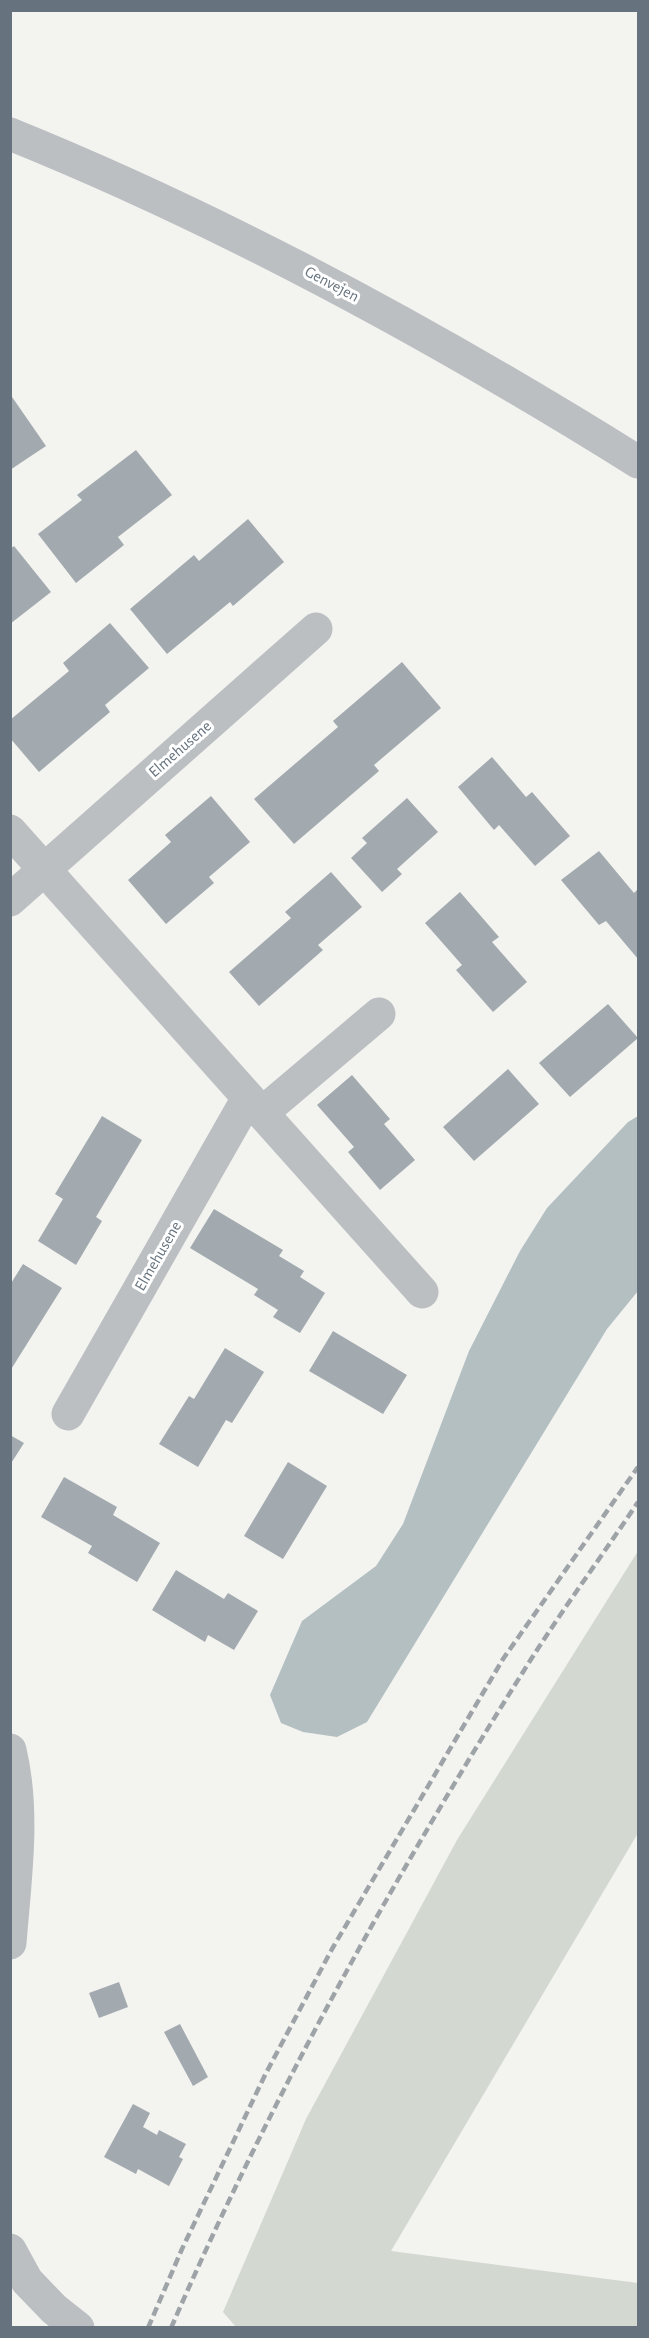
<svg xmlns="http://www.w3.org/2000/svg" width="649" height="2338" viewBox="0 0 649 2338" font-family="'Alegreya Sans',sans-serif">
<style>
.green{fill:#d3d8d0}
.water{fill:#b4bfc2}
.building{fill:#a3aaaf}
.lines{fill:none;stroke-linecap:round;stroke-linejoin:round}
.minor{stroke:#bbbfc2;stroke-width:33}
.tertiary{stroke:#bbbfc2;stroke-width:33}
.rail{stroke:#9da3a7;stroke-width:4.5;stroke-dasharray:9 4.5;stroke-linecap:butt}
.labels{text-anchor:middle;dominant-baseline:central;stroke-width:6;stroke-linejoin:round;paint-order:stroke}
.street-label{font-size:16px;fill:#66737e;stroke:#fff}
</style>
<rect width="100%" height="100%" fill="#f3f3f0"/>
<path class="green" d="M638,1551V1833L391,2251L638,2283V2327H236L223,2312L306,2119L457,1840Z"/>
<path class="water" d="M638,1116V1291L607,1329L367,1722L337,1737L303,1732L281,1723L270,1695L302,1621L376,1566L403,1524L469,1351L520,1251L547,1208L628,1122Z"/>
<path class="building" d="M10,394L46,446L10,470Z
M136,450L172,495L118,537L124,545L76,583L38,534L82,500L77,495Z
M248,519L284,562L233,606L230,602L167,654L130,609L194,555L199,561Z
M14,546L51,592L10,624V549Z
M110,623L149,668L105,705L110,712L39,772L10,738V720L69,671L63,663Z
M402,662L441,708L374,765L379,771L294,844L254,799L338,727L333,721Z
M492,757L526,797L532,792L570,836L535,866L499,825L494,830L458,787Z
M211,796L250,842L209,877L214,883L166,924L128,880L171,842L165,835Z
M407,798L438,832L397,869L402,874L382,892L351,858L367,843L362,838Z
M599,851L634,893L638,889V959L606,921L599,925L561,880Z
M331,872L362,907L318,945L323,950L259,1006L229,972L291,918L285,912Z
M460,892L499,937L492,942L527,982L493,1012L456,970L462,965L425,923Z
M608,1004L638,1038L570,1097L539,1063Z
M508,1069L539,1104L474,1161L443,1127Z
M352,1075L390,1119L384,1124L415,1160L380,1190L348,1152L354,1147L317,1105Z
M102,1116L142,1140L96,1217L102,1221L76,1265L38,1241L63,1199L55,1194Z
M214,1209L283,1250L279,1256L304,1271L300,1277L325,1293L300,1333L273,1317L278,1310L254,1295L258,1289L190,1248Z
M23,1264L62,1288L10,1371V1285Z
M333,1331L407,1375L383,1414L309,1371Z
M225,1348L264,1372L232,1423L226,1420L198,1467L159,1444L189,1396L194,1399Z
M10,1435L24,1443L10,1465Z
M288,1462L327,1486L283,1559L244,1536Z
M64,1477L117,1507L113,1515L160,1543L137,1582L88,1553L92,1546L41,1517Z
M176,1570L224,1599L228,1593L258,1611L234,1650L208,1635L205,1642L152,1610Z
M119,1982L128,2007L99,2018L89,1993Z
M180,2024L208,2077L193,2086L164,2032Z
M133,2104L150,2113L143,2127L157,2135L159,2130L186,2144L179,2157L183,2159L169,2186L138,2169L136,2174L104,2157Z"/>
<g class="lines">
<path class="minor" d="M10,831L422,1292
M10,900L316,629
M262,1113L379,1014
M68,1414L248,1098"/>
<path class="tertiary" d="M10,134C230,223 438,337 638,462
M10,1750C25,1813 15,1879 10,1943
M10,2250L27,2281L54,2309L78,2328"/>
<path class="rail" d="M148,2328L182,2249L265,2075L332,1949L503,1659L638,1467
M171,2328C270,2100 391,1882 523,1672C559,1614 600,1559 638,1502"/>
</g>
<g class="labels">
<g class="street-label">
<text transform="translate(332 284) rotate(28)">Genvejen</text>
<text transform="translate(180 749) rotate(-41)">Elmehusene</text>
<text transform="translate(158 1256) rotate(-60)">Elmehusene</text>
</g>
</g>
<rect width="649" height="2338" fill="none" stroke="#66737e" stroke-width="24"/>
</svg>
